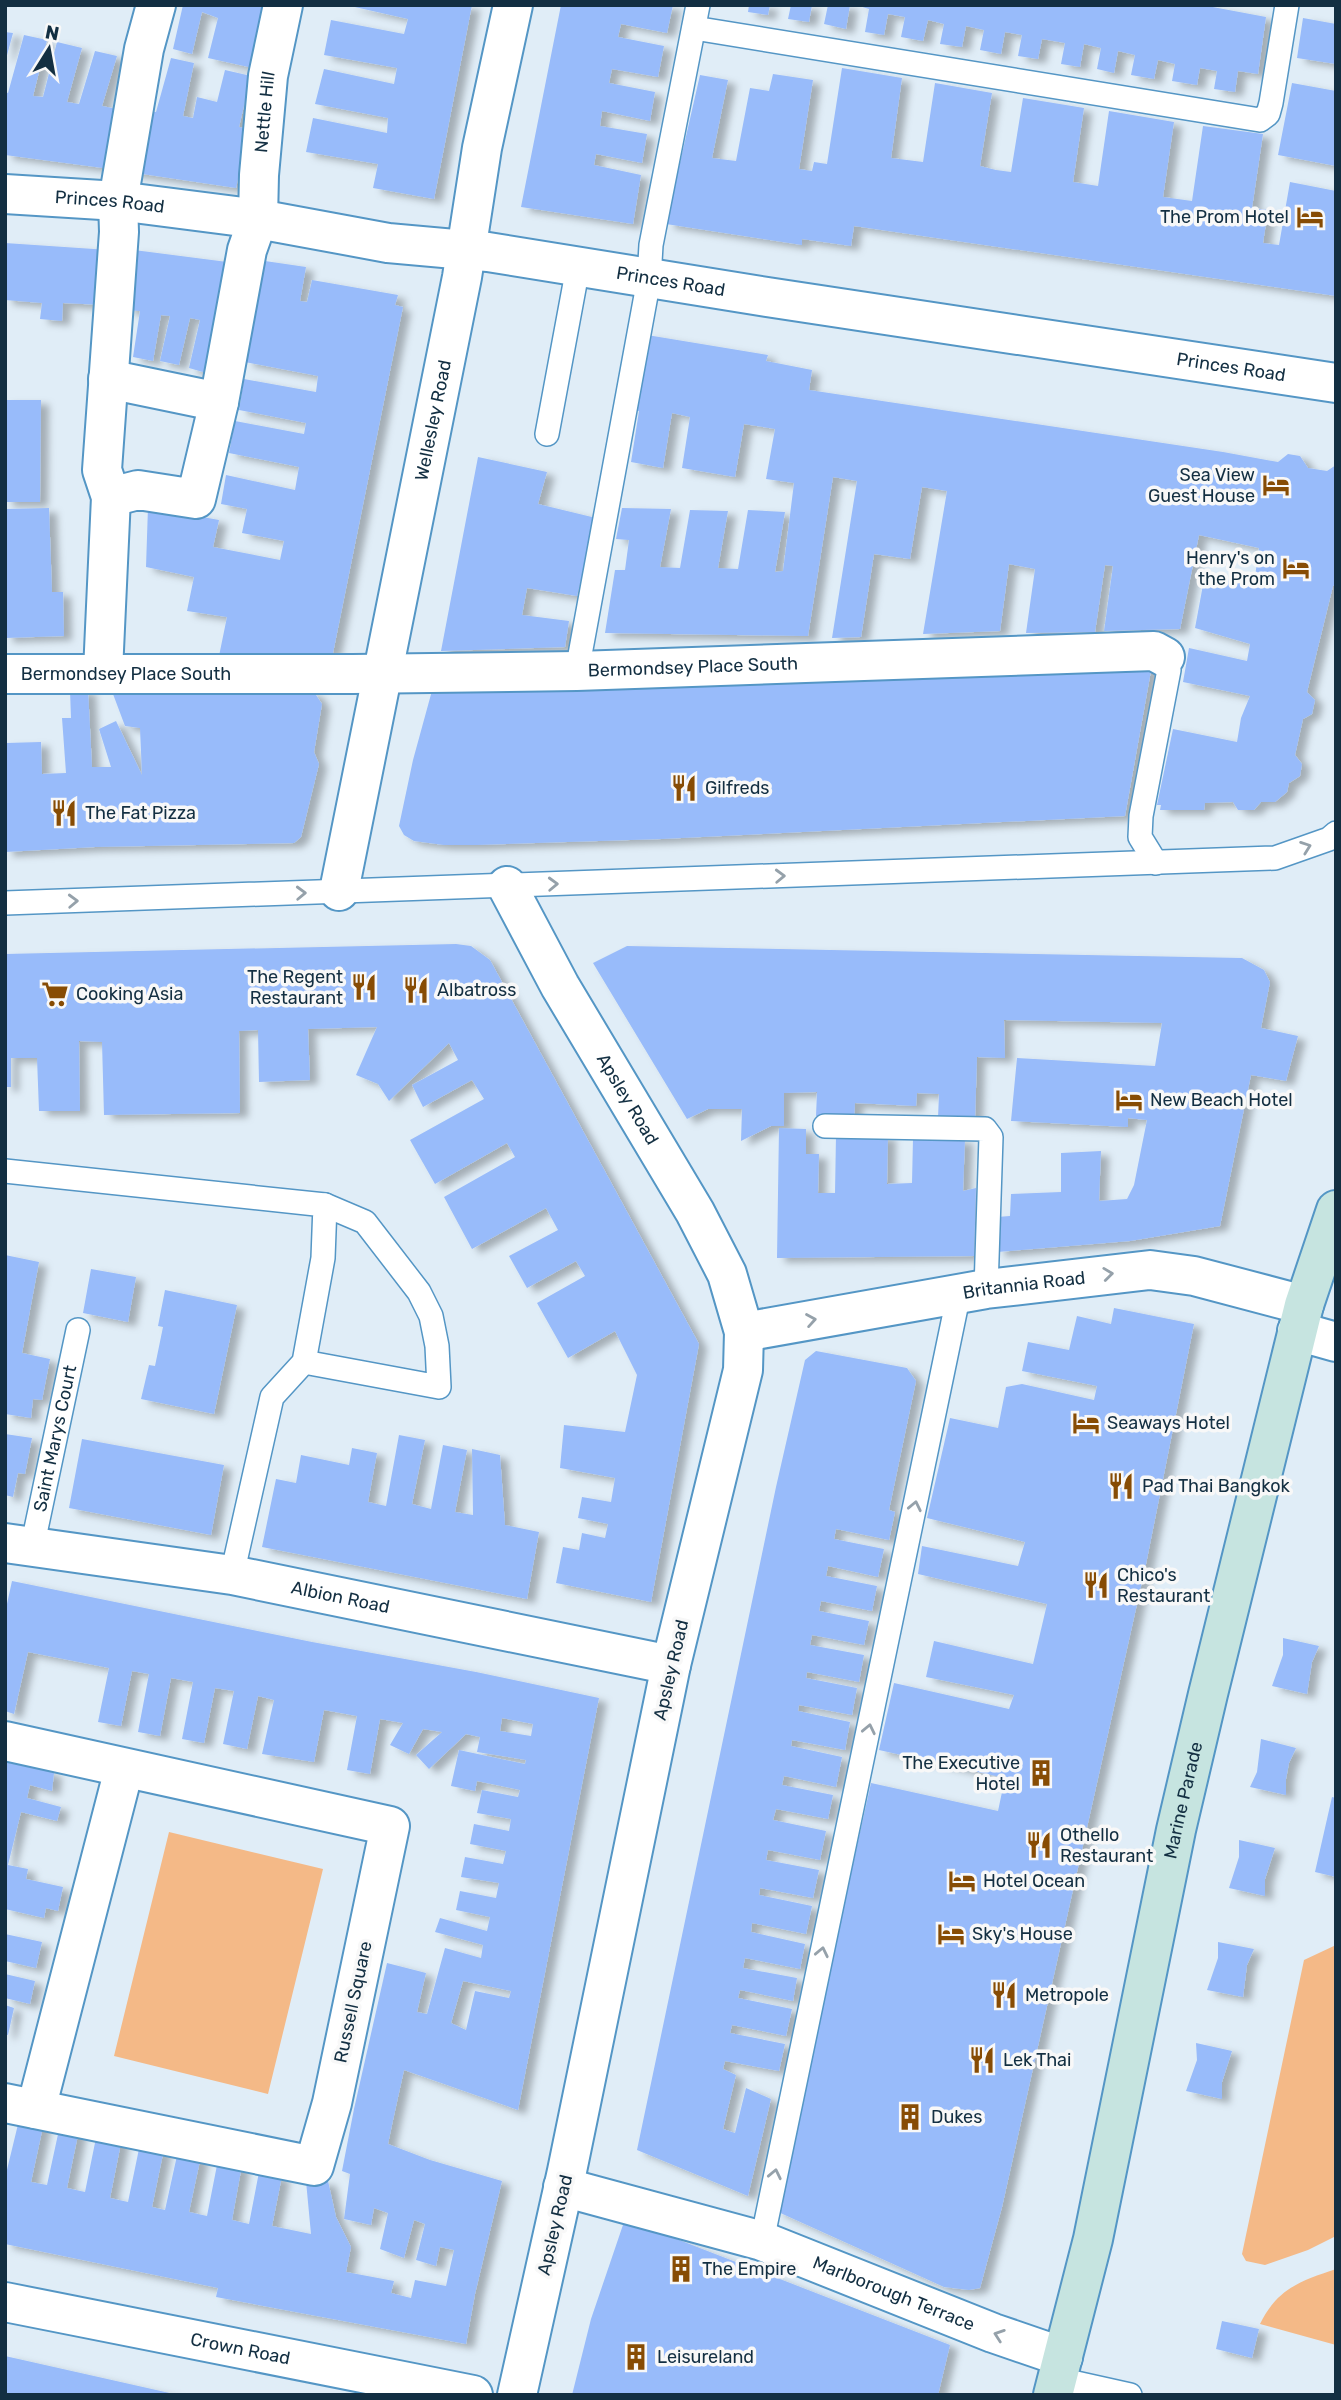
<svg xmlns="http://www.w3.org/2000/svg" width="1341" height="2400" viewBox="0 0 1341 2400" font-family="Rubik,sans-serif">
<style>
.green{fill:#f4b987}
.building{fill:#98bbfa;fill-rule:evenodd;filter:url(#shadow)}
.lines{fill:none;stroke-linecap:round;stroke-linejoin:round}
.lane-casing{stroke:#5496c5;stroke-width:26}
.street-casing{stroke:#5496c5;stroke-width:42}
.secondary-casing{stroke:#5496c5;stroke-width:42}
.lane{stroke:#fff;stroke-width:23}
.street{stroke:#fff;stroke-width:38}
.secondary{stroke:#c6e4e0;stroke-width:38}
.oneway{stroke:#95a1aa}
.labels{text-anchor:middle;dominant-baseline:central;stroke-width:7;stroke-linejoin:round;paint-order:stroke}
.street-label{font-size:18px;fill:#132f42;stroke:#f8f8f8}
.poi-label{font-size:18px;fill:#132f42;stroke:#f8f8f8;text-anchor:start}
</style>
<defs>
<filter id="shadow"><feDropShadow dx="8" dy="4.5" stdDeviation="3.5" flood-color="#0004"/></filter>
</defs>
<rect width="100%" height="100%" fill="#e0edf7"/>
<path class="green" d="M169,1832L323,1869L268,2094L114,2056Z
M1336,1945V2236L1308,2250L1265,2265L1246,2261L1242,2254L1304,1960Z
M1336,2269V2345L1260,2324C1277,2289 1300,2281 1336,2269Z"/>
<path class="building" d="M183,5H274L253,68L208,58L218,18L202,12L192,54L173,49Z
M346,5H472L434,199L373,188L378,164L306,152L313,118L387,133L388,118L315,104L324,69L394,84L397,68L324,55L331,20L404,34L408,19Z
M561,5H673L667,33L621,24L618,37L664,46L658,77L612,69L609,83L655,92L650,121L602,111L600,126L647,134L642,163L596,154L594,165L641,175L633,224L521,207Z
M749,5H770L768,15L748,12Z
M791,5H812L809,22L788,19Z
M828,5H850L846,29L824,24Z
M856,5H1202L1266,17L1258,74L1238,71L1235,92L1214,89L1217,71L1200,68L1197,85L1172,81L1175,64L1158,60L1154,79L1131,75L1135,55L1118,51L1114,73L1097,69L1101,48L1084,44L1080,67L1061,64L1065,43L1042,39L1038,59L1018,56L1022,35L1005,32L1001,54L980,50L984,30L966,26L962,47L940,44L944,24L928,20L923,41L901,37L905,17L888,14L884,35L865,32L869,9Z
M1303,18L1336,24V64L1297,58Z
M5,32L13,33L6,59H5Z
M24,35L47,40L33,96L43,97L57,42L82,48L67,102L79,104L95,51L117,56L102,106L117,109L103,168L5,155V92L8,93Z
M171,58L194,63L183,116L193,118L197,97L217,102L225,70L251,76L239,127L249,129L236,188L129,172L143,110L156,112Z
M842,68L902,78L891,158L923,162L935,83L992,93L980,166L996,170L1011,172L1023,98L1084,108L1073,182L1098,186L1109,111L1174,122L1163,197L1192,201L1203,126L1263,134L1252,208L1268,210L1263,243L1279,245L1290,182L1336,191V296L854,226L851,246L802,239V245L666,224L700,75L728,80L712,158L736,161L750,88L769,91L773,74L813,80L799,169L812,171L814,162L827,164Z
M1292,83L1336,91V166L1278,155Z
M5,243L109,250L104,305L63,303L62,321L40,319L42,303L5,300Z
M134,250L235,263L210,374L189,368L200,320L190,318L179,365L160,361L170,316L161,315L153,361L133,357L140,311L126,310Z
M265,261L306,267L300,301L307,302L312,280L398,295L395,305L403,307L333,653L219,656L227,617L187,611L194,577L146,567L148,507L219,520L213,547L280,560L284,541L242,533L247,509L221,504L226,475L295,490L299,467L229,453L235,421L304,434L306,423L239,410L244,379L316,392L318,376L245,362Z
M647,335L768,355L766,361L812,370L809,390L1223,452L1278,462L1288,454L1300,456L1308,468L1327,471L1336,465V584L1333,586L1307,692L1315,700L1312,714L1303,719L1295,755L1302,764L1300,776L1289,783L1287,792L1275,802H1261L1254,810H1238L1233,802L1205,803L1204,810H1160L1161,805H1157L1173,729L1237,742L1241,718L1250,696L1183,682L1189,648L1247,661L1250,644L1195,628L1205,574L1254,584L1259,548L1199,535L1180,629L1104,631L1113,566L1105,565L1095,632L1026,633L1035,569L1009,564L1000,631L923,634L947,491L922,487L910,559L874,554L861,637L832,638L857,481L833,477L808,636L605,633L615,570H625L629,540L616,539L622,508L671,509L660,567L680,568L690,510L728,511L718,568L738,569L748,510L785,512L775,572L783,571L794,483L766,479L775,429L744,424L735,477L682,468L690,417L672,413L663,468L631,462L639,411H634Z
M5,400H41L40,502H5Z
M478,457L547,472L538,504L596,518L577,596L527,588L522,615L569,621L565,647L441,651Z
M49,508L52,592H63L64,636L5,638V509Z
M1152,665L1125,816L661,839L476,845H444L414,841L404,835L399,826L413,760L433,687Z
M88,689L92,767H111L99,729L116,721L142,775L140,728L125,726L113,694L314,692L322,704L314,752L319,764L301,837L294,843L95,847L5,852L6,743L41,742L42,774L66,773L62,718H71L70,690Z
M456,944L471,946L490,960L699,1344L651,1602L556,1583L563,1547L579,1550L582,1533L605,1538L608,1524L578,1518L582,1497L611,1502L615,1478L560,1468L564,1425L625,1432L637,1375L615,1331L568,1358L537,1303L585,1276L576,1261L527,1288L509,1256L558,1230L546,1208L472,1249L444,1197L515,1157L507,1143L435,1184L410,1140L484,1099L472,1080L423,1107L412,1085L458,1060L449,1043L389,1101L378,1084L356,1075L377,1027L308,1029L310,1080L259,1082L258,1030L239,1031L240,1113L104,1115L102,1042L79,1041L80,1111H39L37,1058H11V1087H5V954Z
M627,946L1242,958L1264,970L1270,982L1261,1028L1298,1036L1286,1081L1251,1075L1220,1226L1130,1241L997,1252V1217L1010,1216L1011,1194L1061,1192V1153L1101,1151L1099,1201L1127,1199L1134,1185L1147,1120L1128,1118V1127L1011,1121L1017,1058L1155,1066L1162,1023L1004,1020L1005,1058L977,1057L975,1120L938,1118L939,1094L917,1093L916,1106L855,1103L854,1119L816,1116L817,1092L784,1093V1126H771L741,1141L742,1109H708L687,1119L593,963Z
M779,1128L806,1129V1154H819L818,1193H835L836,1135H888L887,1184L912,1183L913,1138L965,1139L963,1191L976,1188L974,1256L777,1258Z
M5,1255L39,1262L22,1353L50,1359L42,1400L33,1399L31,1418L5,1414Z
M91,1269L136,1277L128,1322L83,1313Z
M165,1290L237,1305L214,1414L141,1399L149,1365L155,1366L163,1327L158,1326Z
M1114,1308L1194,1324L1146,1564L1002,2207L980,2288L969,2290L944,2287L776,2211L871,1783L998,1811L1005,1778L879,1750L894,1683L1009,1709L1014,1695L926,1677L934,1641L1033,1664L1047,1604L918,1574L922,1546L1018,1566L1025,1542L927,1518L950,1418L998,1428L1006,1387L1022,1384L1094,1400L1097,1386L1022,1371L1028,1342L1069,1350L1077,1316L1111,1324Z
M816,1351L907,1368L916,1381L889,1510L895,1512L889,1540L836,1529L834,1539L884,1549L878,1577L828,1566L826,1576L877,1586L872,1611L821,1601L819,1611L869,1621L864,1645L812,1635L810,1645L864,1655L859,1682L807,1672L806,1678L857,1688L852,1715L799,1705L798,1711L850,1722L845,1750L792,1740L791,1746L842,1757L836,1787L784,1776L782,1785L833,1795L828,1819L776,1809L773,1820L826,1831L820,1860L768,1850L766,1860L819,1870L813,1898L760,1888L759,1895L812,1906L806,1934L752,1923L751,1932L805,1944L800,1969L745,1958L743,1968L797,1978L793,2001L740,1990L738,1998L792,2009L786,2036L732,2025L730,2033L785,2044L779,2071L725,2061L723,2069L736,2075L723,2129L735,2133L746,2088L771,2099L748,2196L637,2150L776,1487L805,1360Z
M5,1434L32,1438L25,1474L18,1473L13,1497L5,1495Z
M399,1435L425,1440L412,1504L431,1509L443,1445L467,1450L455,1512L473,1515L472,1449L500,1455L505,1525L539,1532L527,1599L262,1547L276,1479L296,1483L301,1455L349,1465L352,1448L377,1453L368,1502L386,1506Z
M82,1439L224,1465L211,1535L69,1508Z
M12,1581L312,1642L476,1672L599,1698L518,2110L404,2070L393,2120L388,2144L430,2160L502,2181L475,2294L466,2344L216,2297L218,2288L5,2244V2178L20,2116L44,2122L31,2182L47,2185L60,2125L79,2130L67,2188L85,2192L97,2133L122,2138L110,2198L128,2202L140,2144L164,2149L152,2207L165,2210L178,2151L201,2156L189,2212L207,2216L218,2160L242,2165L232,2220L249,2224L259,2172L282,2176L272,2226L311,2234L306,2181H328L336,2217L351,2247L346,2272L394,2281L391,2293L411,2298L415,2280L446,2286L454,2250L440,2247L436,2266L416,2260L425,2224L414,2220L404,2258L380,2249L388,2213L374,2208L371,2225L344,2219L350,2174L342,2171L354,2109L387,1963L426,1973L417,2012L427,2014L445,1948L481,1958L483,1945L435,1932L440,1918L487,1931L490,1917L456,1910L460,1891L496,1898L499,1883L461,1877L465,1857L503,1864L506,1851L470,1844L474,1824L509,1831L511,1819L477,1813L482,1790L518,1797L520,1790L477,1781L475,1791L451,1786L459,1750L525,1764L526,1760L477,1752L480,1737L466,1734L429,1769L416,1755L442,1732L423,1729L409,1754L390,1745L403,1723L380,1719L370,1774L347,1770L357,1716L324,1710L314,1762L262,1754L274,1700L258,1696L247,1749L223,1744L234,1691L215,1688L204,1743L182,1739L193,1682L171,1678L160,1736L138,1732L149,1674L132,1671L121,1726L98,1722L109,1668L28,1652L14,1714L5,1711V1613ZM502,1718L533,1724L531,1736L500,1731ZM463,1981L511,1991L509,1998L475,1991L466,2030L451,2023Z
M1283,1638L1319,1646L1312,1662L1307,1694L1272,1686L1283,1655Z
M1261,1739L1296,1748L1289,1763L1286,1779V1795L1250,1787L1257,1772Z
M5,1748L36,1755L33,1767L54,1773L52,1791L30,1785L27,1798L61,1807L57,1821L21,1812L8,1865L28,1869L26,1879L63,1887L58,1911L46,1908L44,1918L5,1909Z
M1332,1797L1336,1798V1877L1315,1872Z
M1239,1840L1275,1848L1265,1879V1896L1229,1888L1239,1857Z
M5,1934L42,1942L36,1968L5,1961Z
M1218,1942L1254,1949L1247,1965L1243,1997L1207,1990L1218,1958Z
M5,1974L35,1981L30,2004L5,1998Z
M5,2005L14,2008L8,2035L5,2034Z
M1196,2043L1232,2051L1222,2082V2099L1186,2091L1197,2060Z
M625,2219L950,2345L938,2395H572L591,2319Z
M1222,2321L1259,2329L1252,2358L1216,2349Z
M5,2356L174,2394V2395H5Z"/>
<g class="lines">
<defs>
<g id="lane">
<path d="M694,28L1260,120L1268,114L1271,103L1287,5"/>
<path d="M547,434L578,267"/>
<path d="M577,671L649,279L651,245L698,5"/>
<path d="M1156,863L1140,837L1141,816L1169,670L1165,657"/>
<path d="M5,903L1275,858L1329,839L1336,833"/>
<path d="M825,1126L985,1129L991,1137L986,1289"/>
<path d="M5,1171L325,1205L323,1258L304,1362L272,1397L232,1575"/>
<path d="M304,1362L439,1387L437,1346L431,1316L419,1292L365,1222L325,1205"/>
<path id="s1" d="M32,1548L78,1330"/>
<path d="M762,2241L959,1293"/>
<path d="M1058,2379L1130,2395"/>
</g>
<g id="street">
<path id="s2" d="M5,194L118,201L258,219L388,243L488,252L767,297L1336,383"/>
<path d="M108,379L219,402"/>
<path id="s3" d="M111,497L138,490L196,499L219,402L247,250L258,219L259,175L268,76L283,5"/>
<path d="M103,672L111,497L102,470L119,232L118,201L144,49L156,5"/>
<path id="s4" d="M5,674H353L577,671L1154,651L1165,657"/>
<path id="s5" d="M507,886L560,986L695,1212L727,1274L744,1332L743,1370L671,1665L567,2171L517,2395"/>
<path id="s6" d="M339,891L462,277L482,148L513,5"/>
<path d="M1297,1331L1336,1342"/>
<path id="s7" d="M744,1332L986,1289L1150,1270L1194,1276L1304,1305"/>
<path id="s8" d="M5,1543L232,1575L671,1665"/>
<path d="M5,1741L390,1826L332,2103L314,2166L5,2103"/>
<path d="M36,2109L124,1769"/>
<path id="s9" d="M563,2187L762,2241L993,2333L1063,2357"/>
<path id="s10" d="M5,2302L473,2395"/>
</g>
<g id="secondary">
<path id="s11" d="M1053,2395L1093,2239L1176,1830L1208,1694L1304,1305L1336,1210"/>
</g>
</defs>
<use href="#lane" class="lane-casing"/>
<use href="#street" class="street-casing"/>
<use href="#secondary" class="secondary-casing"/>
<use href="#lane" class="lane"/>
<use href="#street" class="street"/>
<use href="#secondary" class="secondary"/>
</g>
<defs><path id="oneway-chevron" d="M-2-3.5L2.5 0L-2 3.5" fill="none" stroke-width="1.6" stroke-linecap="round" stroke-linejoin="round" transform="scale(1.75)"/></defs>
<g class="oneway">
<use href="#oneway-chevron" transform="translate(1306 847) rotate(-20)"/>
<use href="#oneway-chevron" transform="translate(780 876) rotate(-2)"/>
<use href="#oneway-chevron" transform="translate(553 884) rotate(-2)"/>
<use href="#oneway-chevron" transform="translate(301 893) rotate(-2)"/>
<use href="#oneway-chevron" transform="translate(73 901) rotate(-2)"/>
<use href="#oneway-chevron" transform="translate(1108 1274) rotate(-7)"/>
<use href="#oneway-chevron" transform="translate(811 1320) rotate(-10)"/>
<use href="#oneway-chevron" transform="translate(915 1506) rotate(-78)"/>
<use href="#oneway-chevron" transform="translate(869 1729) rotate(-78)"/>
<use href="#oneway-chevron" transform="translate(822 1952) rotate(-78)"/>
<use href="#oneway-chevron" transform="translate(775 2174) rotate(-78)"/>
<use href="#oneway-chevron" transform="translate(999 2335) rotate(-161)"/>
</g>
<defs>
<symbol id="hotel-bare" viewBox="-9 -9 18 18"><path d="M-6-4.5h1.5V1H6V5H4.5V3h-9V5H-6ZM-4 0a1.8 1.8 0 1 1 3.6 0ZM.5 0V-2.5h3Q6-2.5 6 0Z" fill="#874c04" stroke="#f8f8f8" stroke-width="2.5" paint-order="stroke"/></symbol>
<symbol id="restaurant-bare" viewBox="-9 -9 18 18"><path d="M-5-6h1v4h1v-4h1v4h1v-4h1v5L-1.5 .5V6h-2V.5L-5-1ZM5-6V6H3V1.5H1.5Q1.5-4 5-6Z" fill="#874c04" stroke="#f8f8f8" stroke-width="2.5" paint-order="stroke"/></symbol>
<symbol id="supermarket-bare" viewBox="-9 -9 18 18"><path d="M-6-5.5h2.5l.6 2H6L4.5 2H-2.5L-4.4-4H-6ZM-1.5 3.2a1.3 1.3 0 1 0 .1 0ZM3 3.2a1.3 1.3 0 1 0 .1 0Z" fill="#874c04" stroke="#f8f8f8" stroke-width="2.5" paint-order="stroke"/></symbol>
<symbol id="building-bare" viewBox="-9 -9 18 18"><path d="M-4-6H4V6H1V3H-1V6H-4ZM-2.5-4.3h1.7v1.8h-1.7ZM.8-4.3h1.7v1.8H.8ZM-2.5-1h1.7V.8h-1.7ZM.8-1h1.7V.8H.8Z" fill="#874c04" stroke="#f8f8f8" stroke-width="2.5" paint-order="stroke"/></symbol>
</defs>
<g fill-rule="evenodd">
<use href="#hotel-bare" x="1291" y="198" width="38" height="38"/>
<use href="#hotel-bare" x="1257" y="466" width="38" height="38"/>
<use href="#hotel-bare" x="1277" y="549" width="38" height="38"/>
<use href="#restaurant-bare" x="665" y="769" width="38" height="38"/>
<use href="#restaurant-bare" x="45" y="794" width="38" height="38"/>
<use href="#restaurant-bare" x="345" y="968" width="38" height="38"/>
<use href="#restaurant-bare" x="397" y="971" width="38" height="38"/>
<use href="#supermarket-bare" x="36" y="975" width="38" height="38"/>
<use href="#hotel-bare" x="1110" y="1081" width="38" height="38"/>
<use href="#hotel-bare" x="1067" y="1404" width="38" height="38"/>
<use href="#restaurant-bare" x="1102" y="1467" width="38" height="38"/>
<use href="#restaurant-bare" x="1077" y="1566" width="38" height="38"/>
<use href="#building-bare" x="1022" y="1754" width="38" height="38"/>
<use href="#restaurant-bare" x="1020" y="1826" width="38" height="38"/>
<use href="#hotel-bare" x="943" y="1862" width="38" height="38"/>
<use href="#hotel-bare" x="932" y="1915" width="38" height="38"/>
<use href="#restaurant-bare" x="985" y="1976" width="38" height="38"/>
<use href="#restaurant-bare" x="963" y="2041" width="38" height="38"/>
<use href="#building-bare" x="891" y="2098" width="38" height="38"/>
<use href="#building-bare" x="662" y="2250" width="38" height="38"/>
<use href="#building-bare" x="617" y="2338" width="38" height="38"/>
</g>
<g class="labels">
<g class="street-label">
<text stroke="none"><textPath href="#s3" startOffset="481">Nettle Hill</textPath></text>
<text stroke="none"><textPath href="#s2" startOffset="105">Princes Road</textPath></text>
<text stroke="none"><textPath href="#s2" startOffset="672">Princes Road</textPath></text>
<text stroke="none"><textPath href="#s2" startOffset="1239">Princes Road</textPath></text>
<text stroke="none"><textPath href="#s6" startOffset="480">Wellesley Road</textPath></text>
<text stroke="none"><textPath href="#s4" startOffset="688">Bermondsey Place South</textPath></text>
<text stroke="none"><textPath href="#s4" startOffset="121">Bermondsey Place South</textPath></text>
<text stroke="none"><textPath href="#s5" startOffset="245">Apsley Road</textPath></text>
<text stroke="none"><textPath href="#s7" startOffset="284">Britannia Road</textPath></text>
<text stroke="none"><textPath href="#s1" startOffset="112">Saint Marys Court</textPath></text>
<text stroke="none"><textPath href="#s8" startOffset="340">Albion Road</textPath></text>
<text transform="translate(671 1670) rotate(-77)">Apsley Road</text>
<text stroke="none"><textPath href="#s11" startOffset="609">Marine Parade</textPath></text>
<text transform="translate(353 2002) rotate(-78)">Russell Square</text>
<text transform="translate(555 2225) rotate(-77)">Apsley Road</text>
<text stroke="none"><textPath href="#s9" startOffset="348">Marlborough Terrace</textPath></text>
<text stroke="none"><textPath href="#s10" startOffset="240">Crown Road</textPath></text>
</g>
<g class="poi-label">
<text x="1289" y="217" text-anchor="end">The Prom Hotel</text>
<text x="1255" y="475" text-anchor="end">Sea View<tspan x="1255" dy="21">Guest House</tspan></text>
<text x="1275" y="558" text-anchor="end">Henry's on<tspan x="1275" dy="21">the Prom</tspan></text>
<text x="705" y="788">Gilfreds</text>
<text x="85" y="813">The Fat Pizza</text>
<text x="343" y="977" text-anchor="end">The Regent<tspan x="343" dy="21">Restaurant</tspan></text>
<text x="437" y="990">Albatross</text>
<text x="76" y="994">Cooking Asia</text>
<text x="1150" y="1100">New Beach Hotel</text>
<text x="1107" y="1423">Seaways Hotel</text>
<text x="1142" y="1486">Pad Thai Bangkok</text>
<text x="1117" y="1575">Chico's<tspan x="1117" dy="21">Restaurant</tspan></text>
<text x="1020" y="1763" text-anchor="end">The Executive<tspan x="1020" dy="21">Hotel</tspan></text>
<text x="1060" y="1835">Othello<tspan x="1060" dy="21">Restaurant</tspan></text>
<text x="983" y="1881">Hotel Ocean</text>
<text x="972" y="1934">Sky's House</text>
<text x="1025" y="1995">Metropole</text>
<text x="1003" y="2060">Lek Thai</text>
<text x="931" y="2117">Dukes</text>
<text x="702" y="2269">The Empire</text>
<text x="657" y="2357">Leisureland</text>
</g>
</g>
<rect width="1341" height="2400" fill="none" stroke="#132f42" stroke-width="14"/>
<g transform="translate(49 49) rotate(11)" stroke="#f8f8f8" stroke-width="5" paint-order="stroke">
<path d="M0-5L12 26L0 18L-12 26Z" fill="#132f42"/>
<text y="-10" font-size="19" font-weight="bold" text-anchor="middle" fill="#132f42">N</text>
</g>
</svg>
